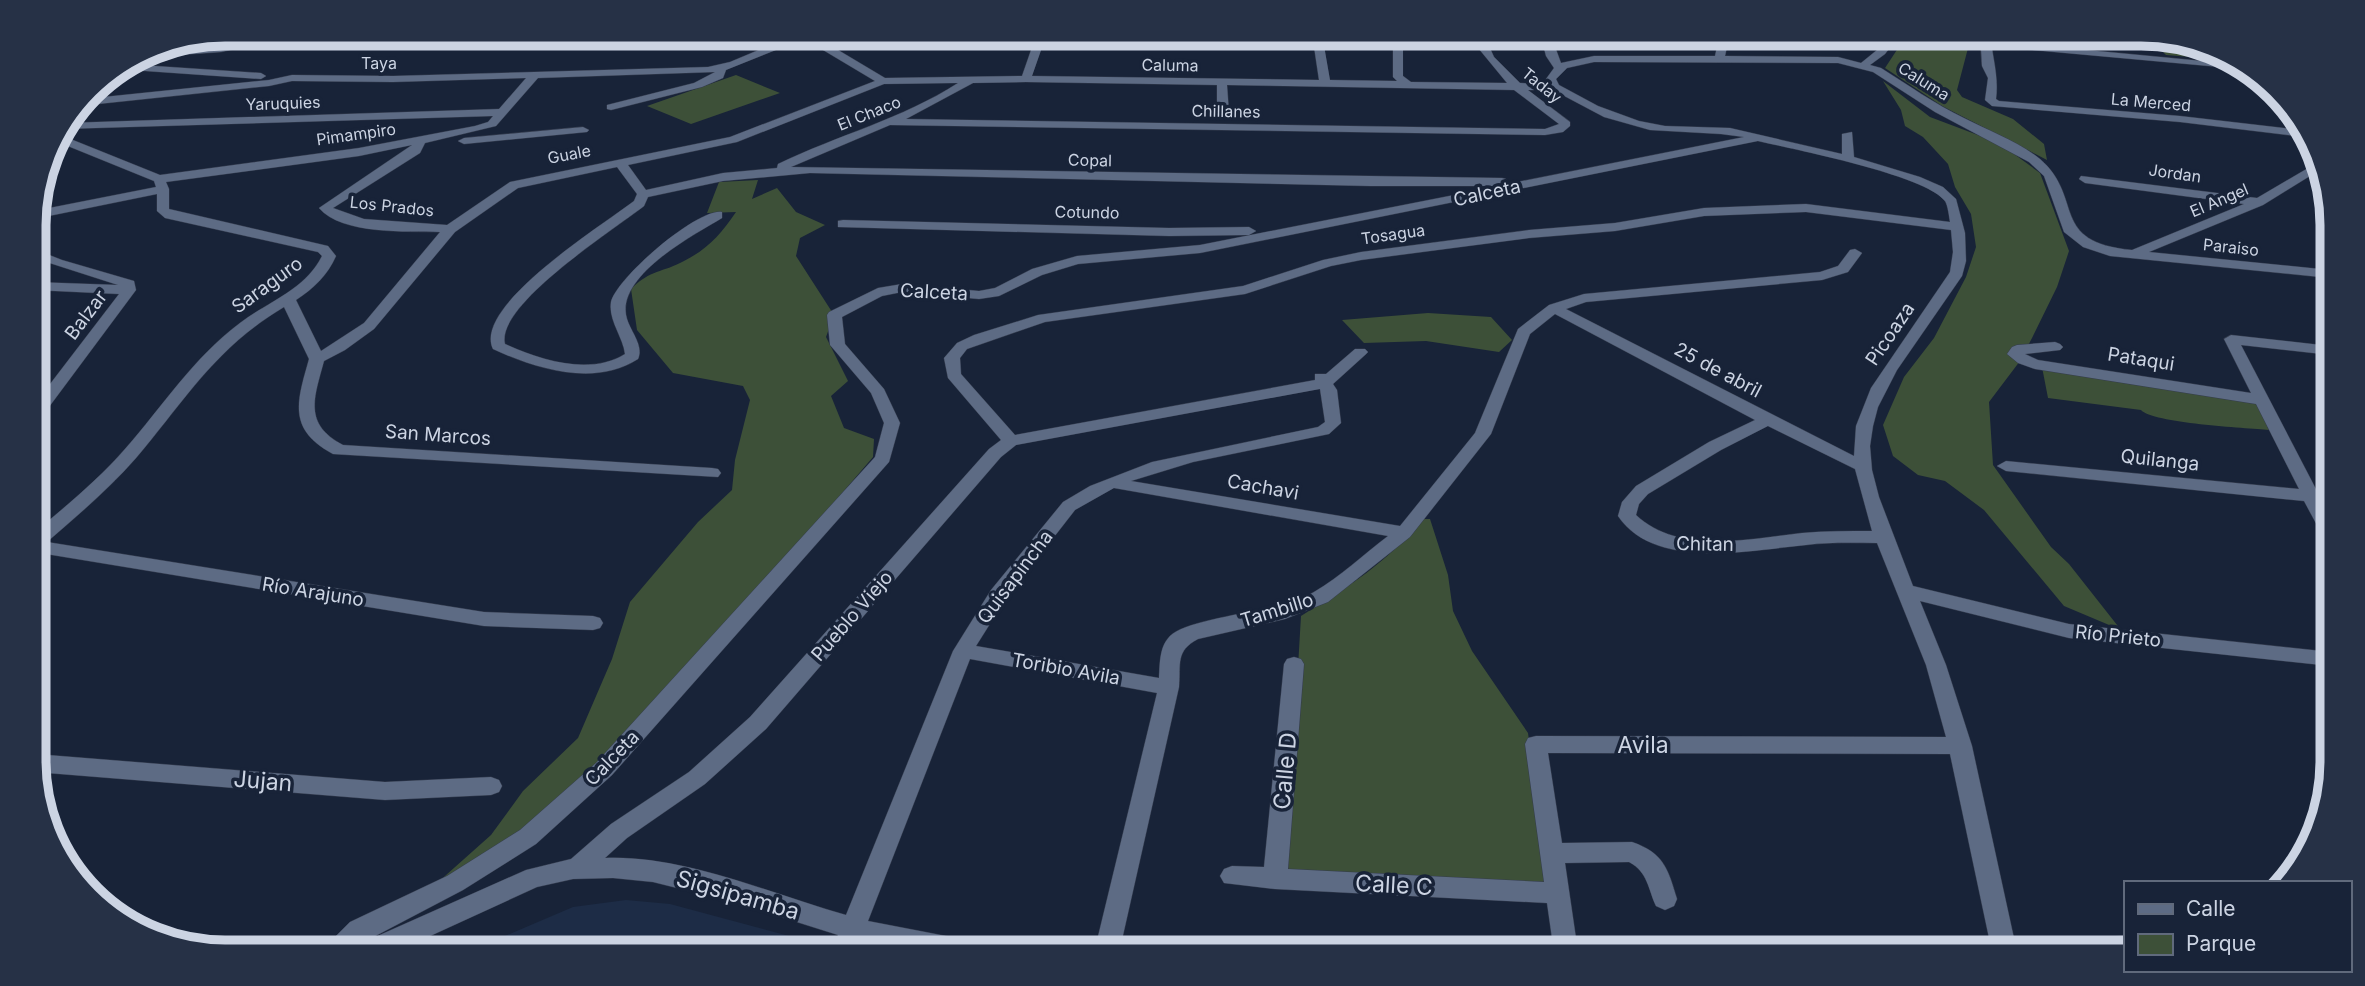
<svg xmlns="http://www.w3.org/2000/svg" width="2365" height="986" viewBox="0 0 2365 986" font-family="Inter,sans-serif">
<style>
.built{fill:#1d2c46}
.green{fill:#3d5038}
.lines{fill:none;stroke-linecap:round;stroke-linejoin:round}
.minor-casing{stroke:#343c4e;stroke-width:1}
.minor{fill:#5d6b84;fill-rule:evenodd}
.labels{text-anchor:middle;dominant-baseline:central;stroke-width:7;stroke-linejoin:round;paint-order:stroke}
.far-street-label{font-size:16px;fill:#ccd4e3;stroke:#182338}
.street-label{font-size:19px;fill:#ccd4e3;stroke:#182338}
.near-street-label{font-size:23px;fill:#ccd4e3;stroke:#182338}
.rim{fill:none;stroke:#ccd4e3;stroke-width:9}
</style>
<rect width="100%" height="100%" fill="#182338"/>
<path class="built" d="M626,900L670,904L834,948L832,953H465L573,907Z"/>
<path class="green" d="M1908,33H1972L1957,90L1962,97L2013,119L2044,144L2047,160L1942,106L1885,68Z
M2145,34L2213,48L2229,60L2166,55Z
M736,75L780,93L691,124L647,106Z
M1883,81L1930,117L1999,143L2040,173L2069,251L2057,287L2032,338L2020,361L1989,402L1993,465L2051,547L2069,564L2121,630L2064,606L1984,510L1945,481L1918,475L1893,456L1883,425L1904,377L1934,338L1966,277L1976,247L1971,214L1955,187L1948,164L1923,137L1905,126L1901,110Z
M758,180L752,199L777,188L796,212L825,225L800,238L796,256L834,315L826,337L848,381L831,396L844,428L874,439L873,457L634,736L532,832L436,884L491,835L523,791L578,738L612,659L630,602L698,522L732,490L735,460L750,400L743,386L673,373L637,330L631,289C651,269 662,273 684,261C709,248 720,235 736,212L707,213L719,182Z
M1428,313L1491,317L1512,340L1499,352L1426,341L1364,343L1342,320Z
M2042,367L2256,401L2269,430C2246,428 2152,423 2141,410L2048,398Z
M1423,519H1430L1448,575L1453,611L1472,651L1528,733L1549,887L1286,871L1301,616C1351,585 1384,565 1423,519Z"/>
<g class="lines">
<defs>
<path id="minor" d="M289,33H311L221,52L135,58L144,52L221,46Z
M532,33H650L645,36L364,44L359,41L364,38Z
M759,33H1029L1024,36L823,41L885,78L1022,76L1037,33L1398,34L1403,37V43H1476L1473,33H1483L1494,57L1520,83L1548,84L1546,79L1554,68L1546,56L1540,33H1550L1561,63L1594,56H1715L1720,33H1730L1725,56L1838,57L1861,63L1877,50L1891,33H1901L1885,54L1870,65L1881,68C1908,85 1935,104 1964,118C1987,130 2021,143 2040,159C2085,198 2048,242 2132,250L2244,204L2085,183L2079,179L2081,176L2257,198L2315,164L2318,171L2263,205L2149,252L2330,270V278L2110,256L2083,247L2064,232L2044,176L2029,162L1935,112L1873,72L1838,63L1594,62L1567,68L1556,79L1559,85L1598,106L1639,121L1665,126L1730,128L1842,154V134L1852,132L1854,157L1920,177L1943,187L1956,199L1965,233L1966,261L1962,276L1897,370L1878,407L1873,426L1870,446L1872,470L1879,497L1913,586L2069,624L2331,652V666L2069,638L1920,601L1946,665L1972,746L2017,952H1992L1950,754L1548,753L1562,843L1632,842C1664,853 1668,869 1677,899L1674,906L1665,910L1656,906C1648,889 1648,872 1629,862L1565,863L1578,952H1554L1547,903L1275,889L1224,883L1220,876L1224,869L1232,866L1264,867L1284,664L1287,659L1294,657L1301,659L1304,664L1288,869L1544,882L1525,744L1528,738L1536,736L1946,737L1926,665L1877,543C1853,543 1830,542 1806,545C1751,550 1655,571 1618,516L1622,502L1636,486L1709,442L1755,420L1555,314L1530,334L1491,434L1410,537L1328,602L1285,619L1198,639C1175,651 1181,664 1179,687L1119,953H1094L1157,693L970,659L868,921L977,942L986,945L989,953H917L860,941L856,953H831L838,935L733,902L653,882L613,878L573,879L537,887L393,953H324L327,945L350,922L447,876L520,830L596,763L875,457L884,423L871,393L830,345L827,315L829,312L878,288L902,284L979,291L995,288L1032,269L1077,256L1200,245L1500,186H1370L810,173L723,181L648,197L644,206C615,229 495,305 505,344C540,360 590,376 625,354C623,337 608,320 611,302C617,277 698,208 722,212V218C692,236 614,277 627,319C631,332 644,346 638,359C595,387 536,369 493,349C472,306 603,225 634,201L637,194L617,167L518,188L455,232L374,329L345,350L324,361C314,398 303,424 343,445L712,468L718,469L721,473L718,477L333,454C287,429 297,402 309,359L284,307C215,348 186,399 136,458C109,489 78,515 47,542L484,612L593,616L600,618L603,623L600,628L593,630L484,626L34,552V533C66,506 98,480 125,449C163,406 193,358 240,323C269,301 305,290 322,256L318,252L165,218L157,211V194L34,219V211L156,187L154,181L53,140L58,134L160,175L359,148L475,126L488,122L493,116L62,129L66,123L499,109L526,78L393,82L292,81L269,86L79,106L84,99L269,80L292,75L393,76L708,67L730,62L787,38ZM1046,36L1313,40L1319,80L1032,76ZM801,40L808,41L875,81L730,137L510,182L447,225L364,219L333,208L420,153L425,143L496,126L538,78L715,72L694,83L607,105V109L611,110L702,87L723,78L726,70ZM1323,40L1393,41V77L1397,81L1330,80ZM1403,49H1479L1507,83L1411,82L1403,76ZM1026,82L1217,85V113L1223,116L1229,113L1227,85L1514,90L1559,124L1545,129L906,119L973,83ZM958,83C902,119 838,135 778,164L777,168L723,173L646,190L628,165L737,142L884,84ZM1528,90H1553L1604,117L1650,130L1721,134L1744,137L1507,184L1506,179L1502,178L791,167L890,125L1545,135L1563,132L1570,126V122ZM1758,141C1793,149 1926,175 1945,201C1948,206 1949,216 1950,222L1806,204L1704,208L1615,223L1529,230L1361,252L1323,260L1243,286L1038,315L974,335L957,343L944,358L948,378L1001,440L989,449L750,717L689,772L611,824L571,859L526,870L364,942L463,890L536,844L612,775L889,462L900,423L884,389L845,344L842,317L882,296L902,292L979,299L999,296L1042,275L1078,264L1200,253ZM412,145L319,208C342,235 407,231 440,232L364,323L321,351L296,300C314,288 327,276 336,256L328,246L169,209V189L166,182L359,156ZM1806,212L1951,230L1953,252L1950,272L1871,388L1856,426L1854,456L1566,309L1586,302L1822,280L1848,272L1862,253L1855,249L1850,250L1838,266L1820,272L1584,294L1549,305L1518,329L1475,433L1400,526L1131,481L1193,462L1329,434L1341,423L1337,390L1333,384L1365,355L1368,352L1365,349H1355L1326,374H1315V380L1015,435L961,374L960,358L967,349L1045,322L1245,294L1331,266L1361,260L1529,238L1615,231L1704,216ZM1320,389L1325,422L1318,427L1152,462L1090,486L1063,502L991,590L953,651L846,915C771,894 684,855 605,858L627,838L705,784L766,729L1001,457L1016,445ZM1768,426L1855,469L1872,531C1849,531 1825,531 1802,533C1748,539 1679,555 1636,515L1639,504L1648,494L1721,450ZM1114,488L1388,536C1364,554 1340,577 1314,592C1281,612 1188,617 1170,636C1159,647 1160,664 1159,678L976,646L1005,600L1075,510Z
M1980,33H1990C1992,56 1999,76 1996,99L1999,101L2180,116L2301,130L2304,137L2180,122L1992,106L1985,100L1988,78L1982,66Z
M2015,43L2234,64L2242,69L2011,48V44Z
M125,64L261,73L266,76L261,79L117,69Z
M583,127L589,130L587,132L464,144L458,141L464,138Z
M843,220L1169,228L1249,227L1256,231L1249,235L1169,236L838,227V221Z
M34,249L62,260L134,281L136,290L40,419L34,421V405L119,294L34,290V282L118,285L34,258Z
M2231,335L2330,346L2331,355L2241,345L2331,518V542L2325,540L2304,501L2006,471L1997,466L2006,461L2299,489L2256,404L2035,369L2018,363L2007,354L2012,347L2017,345L2055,342L2060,344L2063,347L2060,350L2025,354L2038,360L2251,393L2224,339Z
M35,754L385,782L491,777L499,780L502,786L499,792L491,795L385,800L35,772Z
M2125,936V952H2056L2060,944L2069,941Z"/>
</defs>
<use href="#minor" class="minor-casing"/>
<use href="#minor" class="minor"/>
</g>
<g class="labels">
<g class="far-street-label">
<text x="379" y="63">Taya</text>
<text transform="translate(1170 65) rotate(1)">Caluma</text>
<text transform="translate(1924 81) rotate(32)">Caluma</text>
<text transform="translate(1542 85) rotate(39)">Taday</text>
<text transform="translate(2151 102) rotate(5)">La Merced</text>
<text transform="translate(283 103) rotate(-2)">Yaruquies</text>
<text transform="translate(1226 111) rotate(1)">Chillanes</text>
<text transform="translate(869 113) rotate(-22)">El Chaco</text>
<text transform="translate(356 134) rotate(-8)">Pimampiro</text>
<text transform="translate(569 154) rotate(-11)">Guale</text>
<text transform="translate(1090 160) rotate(1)">Copal</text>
<text transform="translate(2175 173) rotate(8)">Jordan</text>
<text transform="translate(2219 200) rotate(-23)">El Angel</text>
<text transform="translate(392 206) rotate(6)">Los Prados</text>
<text transform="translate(1087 212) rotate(1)">Cotundo</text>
<text transform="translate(1393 234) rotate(-8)">Tosagua</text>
<text transform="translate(2231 247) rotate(6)">Paraiso</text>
</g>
<g class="street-label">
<text transform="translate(1487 193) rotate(-12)">Calceta</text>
<text transform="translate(267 285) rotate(-36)">Saraguro</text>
<text transform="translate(934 292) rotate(3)">Calceta</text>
<text transform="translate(86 315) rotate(-53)">Balzar</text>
<text transform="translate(1890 334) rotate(-56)">Picoaza</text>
<text transform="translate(2141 359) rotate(9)">Pataqui</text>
<text transform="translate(1718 370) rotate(28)">25 de abril</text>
<text transform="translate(438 435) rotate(4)">San Marcos</text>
<text transform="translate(2160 460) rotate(6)">Quilanga</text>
<text transform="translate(1263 487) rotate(10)">Cachavi</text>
<text transform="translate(1705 544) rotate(1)">Chitan</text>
<text transform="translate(1015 577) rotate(-53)">Quisapincha</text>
<text transform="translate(313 592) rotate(9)">Río Arajuno</text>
<text transform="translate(1277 610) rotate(-17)">Tambillo</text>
<text transform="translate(852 616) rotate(-49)">Pueblo Viejo</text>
<text transform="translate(2118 636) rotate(6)">Río Prieto</text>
<text transform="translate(1066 669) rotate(10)">Toribio Avila</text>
<text transform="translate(612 758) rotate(-46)">Calceta</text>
</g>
<g class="near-street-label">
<text x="1643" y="745">Avila</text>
<text transform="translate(1285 771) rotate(-85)">Calle D</text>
<text transform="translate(263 781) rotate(5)">Jujan</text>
<text transform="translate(1394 885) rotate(3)">Calle C</text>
<text transform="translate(738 895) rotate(16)">Sigsipamba</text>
</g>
</g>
<path d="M0 0H2365V986H0ZM225 46H2141A179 179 0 0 1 2320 225V761A179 179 0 0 1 2141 940H225A179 179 0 0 1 46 761V225A179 179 0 0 1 225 46Z" fill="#263146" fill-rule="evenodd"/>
<path class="rim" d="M225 46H2141A179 179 0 0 1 2320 225V761A179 179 0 0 1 2141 940H225A179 179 0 0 1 46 761V225A179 179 0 0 1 225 46Z"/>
<rect x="2124" y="881" width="228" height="91" fill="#182338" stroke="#606a7c" stroke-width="2"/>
<rect x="2138" y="904" width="35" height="10" fill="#5d6b84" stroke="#606a7c" stroke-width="2"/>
<text x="2186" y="916" font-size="21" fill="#ccd4e3">Calle</text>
<rect x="2138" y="934" width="35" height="21" fill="#3d5038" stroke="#606a7c" stroke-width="2"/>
<text x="2186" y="951" font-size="21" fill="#ccd4e3">Parque</text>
</svg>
